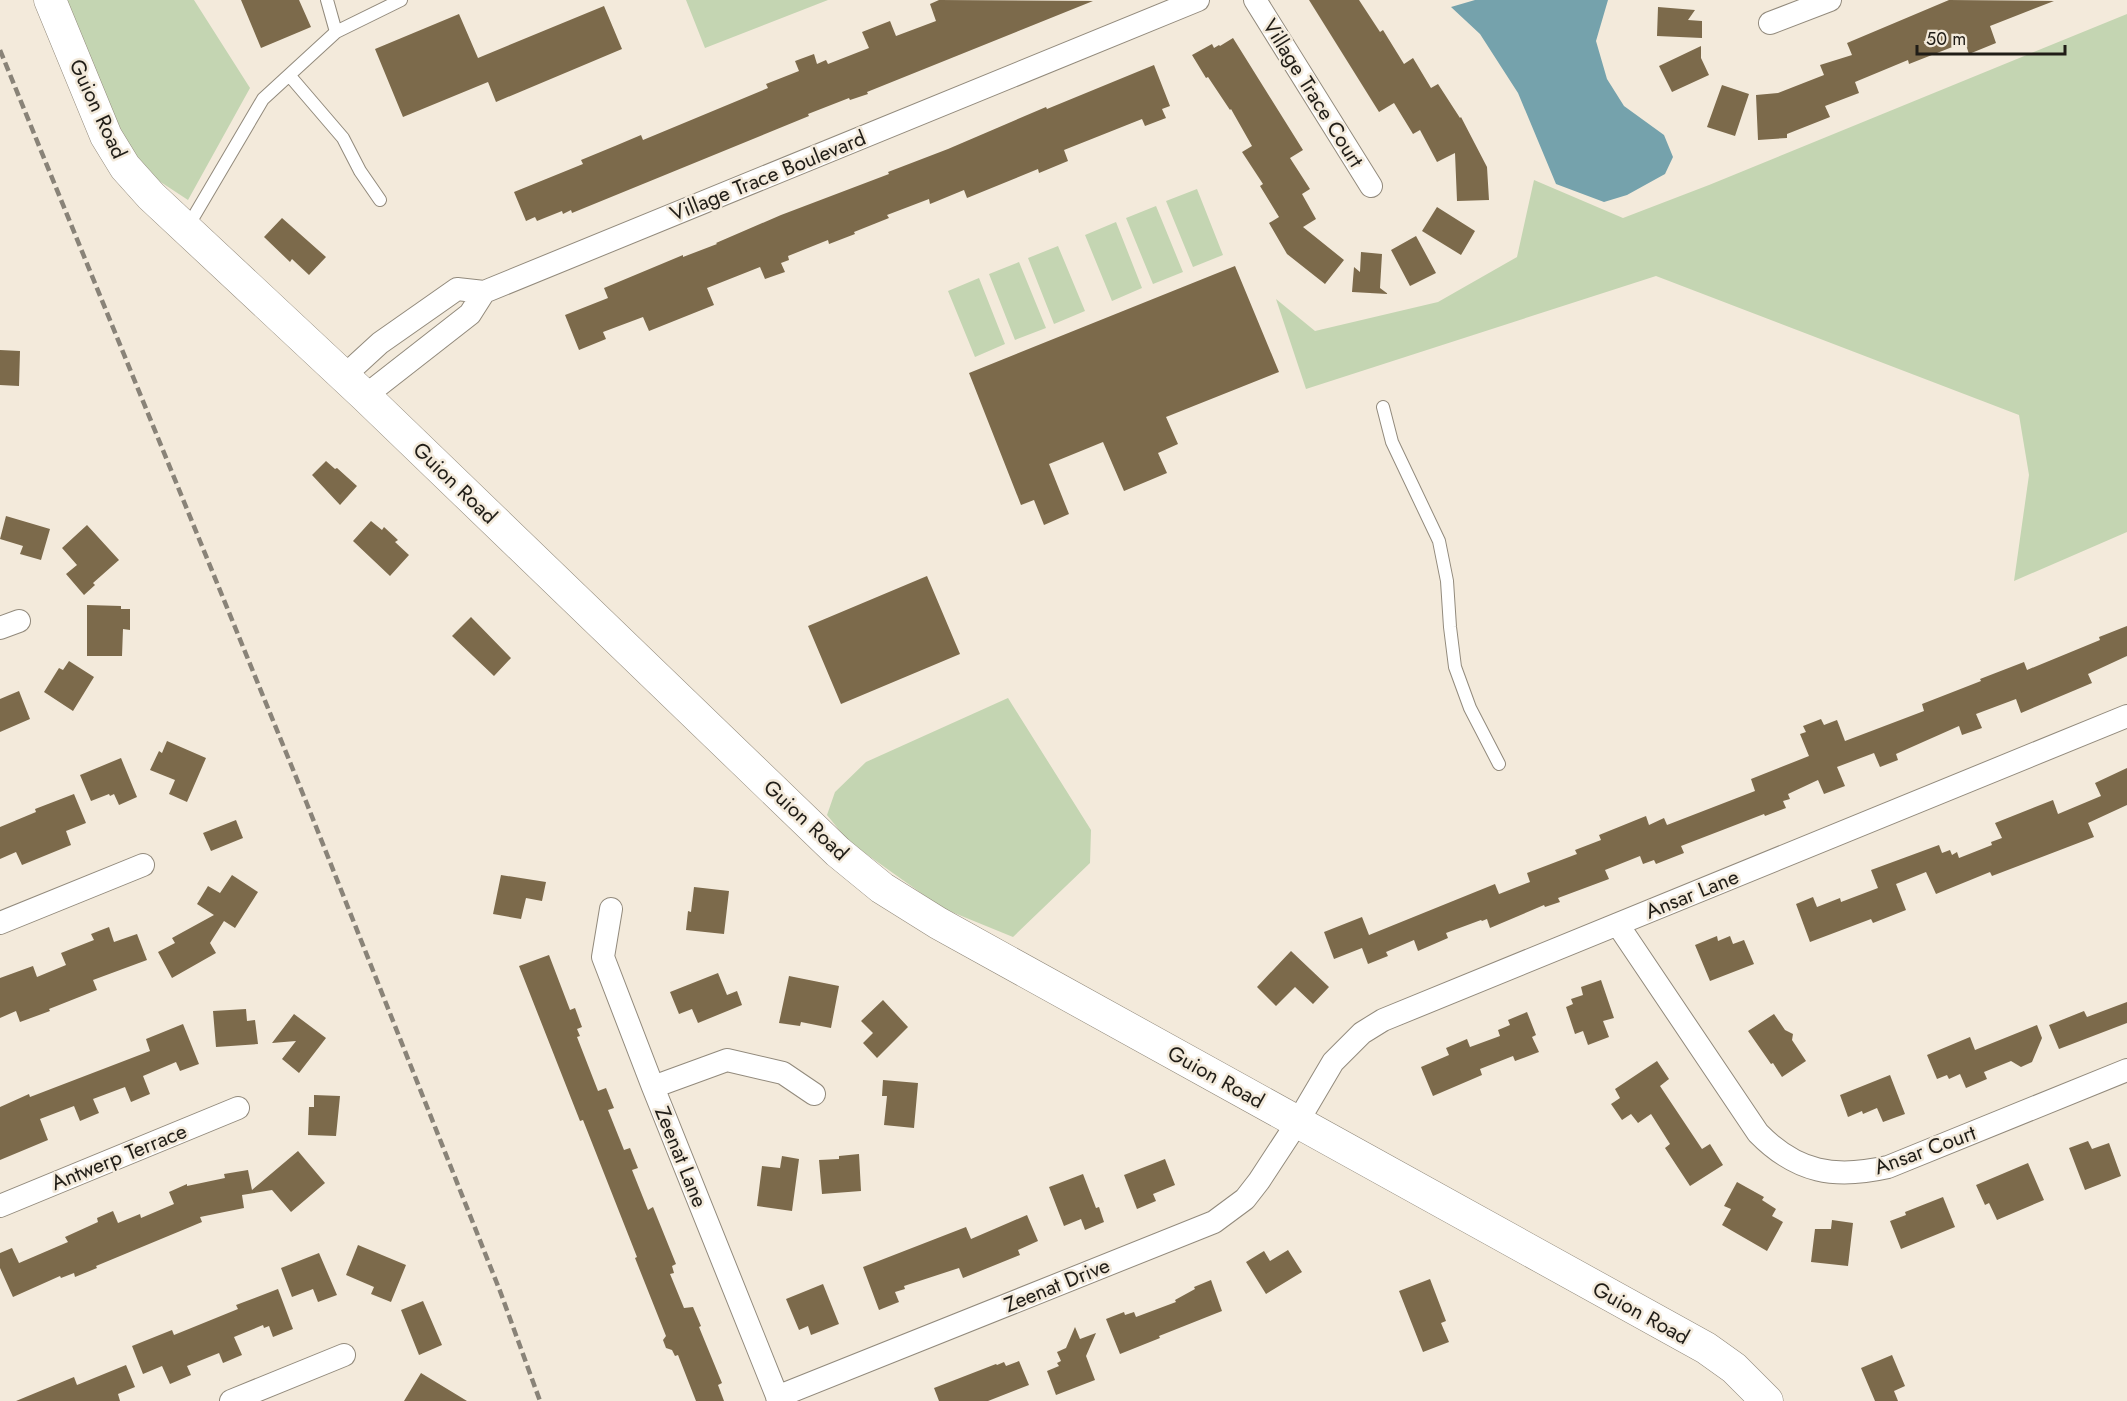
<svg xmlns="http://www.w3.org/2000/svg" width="2127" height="1401" viewBox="0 0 2127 1401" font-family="Jost,sans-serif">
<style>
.green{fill:#c4d5b2}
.water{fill:#75a2ac}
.building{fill:#7c6a4b}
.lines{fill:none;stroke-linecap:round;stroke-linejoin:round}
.lane-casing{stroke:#928a7c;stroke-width:14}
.street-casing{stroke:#928a7c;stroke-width:24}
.secondary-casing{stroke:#928a7c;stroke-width:33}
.lane{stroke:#fff;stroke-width:12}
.street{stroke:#fff;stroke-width:22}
.secondary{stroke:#fff;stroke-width:32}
.rail{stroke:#898378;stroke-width:4.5;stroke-dasharray:9 4.5;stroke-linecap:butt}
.labels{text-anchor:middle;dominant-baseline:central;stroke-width:5;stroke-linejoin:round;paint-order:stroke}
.street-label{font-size:21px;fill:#201d17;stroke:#f3eadb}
</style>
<rect width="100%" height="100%" fill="#f3eadb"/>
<path class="green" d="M50,0H194L250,88L188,200L115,152Z
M686,0H828L705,48Z
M2127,14V532L2014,581L2029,475L2019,415L1656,276L1306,389L1276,299L1315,331L1438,302L1517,257L1534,180L1623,218L1709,185Z
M1197,189L1223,255L1193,267L1166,201Z
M1156,206L1183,272L1153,284L1126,218Z
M1116,222L1142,288L1112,301L1085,235Z
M1058,246L1085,311L1054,324L1028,258Z
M1019,262L1046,328L1015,340L989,274Z
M979,278L1005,344L975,357L948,291Z
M1008,698L1091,830L1090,863L1013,937L942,908L848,841L827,815L835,792L866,762Z"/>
<path class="water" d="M1475,0H1608L1596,41L1607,79L1624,106L1664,135L1673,157L1665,174L1627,195L1604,202L1556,184L1518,93L1480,34L1451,7Z"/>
<path class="building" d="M241,0H299L311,27L261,48Z
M939,0L1093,1L867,92L868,94L850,100L849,98L808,114L809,116L572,213L571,210L563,214L562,211L537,221L535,217L526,221L514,192L583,164L581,160L615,146L641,135L643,140L768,88L766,84L799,71L795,61L814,54L817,64L826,60L828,64L869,48L862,32L890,21L896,36L936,21L930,4Z
M1309,0H1359L1380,32L1383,30L1404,64L1413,58L1431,88L1438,84L1460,118L1461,117L1487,167L1489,200L1457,201L1455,153L1437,162L1420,130L1413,134L1394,103L1379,112Z
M1949,0L2054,1L1990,26L1996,43L1969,54L1965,42L1909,64L1908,60L1855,82L1859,93L1825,106L1830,117L1787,134V138L1758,140L1756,95L1778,93L1824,75L1820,65L1852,55L1847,43Z
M604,6L622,49L496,102L488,82L403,117L375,49L459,14L478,58Z
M1658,7L1695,10L1688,20L1702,21V38L1657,36Z
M1233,38L1303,150L1290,158L1310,189L1302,194L1316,219L1303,227L1344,260L1325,284L1287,254L1269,223L1279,217L1260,186L1263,184L1242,152L1252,146L1231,109L1230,110L1208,77L1206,78L1192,55L1212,44L1214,48L1219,45L1220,46Z
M1701,46V58L1709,75L1672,92L1659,66Z
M1154,65L1170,106L1162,109L1166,118L1145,126L1142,119L1064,150L1068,161L1039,173L1038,169L967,198L964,190L930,204L929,199L887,215L889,218L854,232L855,234L829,244L828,240L788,256L789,260L781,263L785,272L765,279L760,267L707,288L714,305L649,331L643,317L603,332L606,339L579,350L565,315L608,298L604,288L683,255V257L717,244L716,243L781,215L889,174L888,172L948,149L1046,107L1047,109Z
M1722,85L1749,94L1735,136L1707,127Z
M1437,207L1475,231L1461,255L1422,231Z
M282,218L326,257L309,275L292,259L290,262L264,237Z
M1416,236L1436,273L1410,286L1391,250Z
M1361,252L1382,254L1380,288L1388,294L1352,292L1354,267L1360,272Z
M1235,266L1279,372L1166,417L1178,444L1158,453L1167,473L1124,491L1103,442L1049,464L1069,514L1044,525L1034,500L1021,505L969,373Z
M0,350L20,351L19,386L0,385Z
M326,461L335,469L337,468L357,486L340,505L312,475Z
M6,516L50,529L41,560L20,554L23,546L0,539Z
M371,521L382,530L384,527L398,540L395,542L409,555L390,576L353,541Z
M87,525L119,560L93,583L95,585L84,595L66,574L77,565L62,548Z
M927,576L960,654L841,704L808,626Z
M87,605L121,606V609H130V630L123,629L122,656H87Z
M471,617L511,658L494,676L452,636Z
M2127,626V656L2088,674L2092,683L2021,713L2016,699L1976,714L1982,728L1962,735L1959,726L1896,754L1898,760L1880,767L1874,753L1837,767L1845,786L1824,794L1818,780L1788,794L1790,799L1783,801L1786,808L1765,816L1764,814L1681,846L1684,853L1656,864L1654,860L1643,864L1640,856L1605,870L1609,879L1558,898L1560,902L1545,907L1544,905L1490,928L1487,919L1482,921L1481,920L1446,933L1448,938L1418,951L1414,940L1386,952L1388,956L1368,964L1362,948L1334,959L1324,932L1362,917L1369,935L1495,884L1499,894L1530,882L1527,873L1577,854L1575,850L1601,840L1599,835L1646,816L1649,825L1664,818L1667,825L1755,791L1751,779L1809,756L1800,734L1806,732L1803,726L1821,719L1824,725L1837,720L1845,741L1924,711L1922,704L1981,681L1980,679L2024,662L2027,670L2100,640L2099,637Z
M69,661L94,677L73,711L44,692L59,668L63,670Z
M19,691L30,719L0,732V699Z
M167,741L206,758L187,802L169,794L175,780L150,770L159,751L162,753Z
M121,758L137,797L119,805L114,794L110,796L109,794L91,801L80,775Z
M2127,768V805L2088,823L2094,837L1992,876L1990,872L1936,894L1926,872L1896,884L1906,910L1873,923L1871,919L1810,942L1796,904L1813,897L1817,907L1840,898L1841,902L1878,888L1871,870L1939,845L1942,853L1950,850L1952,855L1957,852L1959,858L1992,845L1991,842L2002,838L1995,823L2053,800L2058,814L2101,796L2095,783Z
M74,794L86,823L66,831L71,845L22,865L16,852L0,859V827L36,812L35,809Z
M236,820L243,838L211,851L203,833Z
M232,875L258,892L235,928L224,921L210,943L216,953L172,978L158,952L175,943L172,938L214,915L197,904L208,886L220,893Z
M501,875L546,882L542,901L526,898L521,919L493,914Z
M694,887L729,891L724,934L686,930L688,911L691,912Z
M109,927L114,942L137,934L147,960L93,980L97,990L49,1009L50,1011L20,1022L16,1011L0,1018V978L33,966L37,977L66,965L61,953L94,940L91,934Z
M1717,936L1718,941L1730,936L1733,944L1744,940L1754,964L1710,981L1695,945Z
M1291,951L1329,987L1313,1004L1295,987L1276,1006L1257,987Z
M549,955L570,1010L575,1008L582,1027L577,1029L580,1036L577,1037L598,1091L606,1088L614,1108L608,1110L624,1150L630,1148L638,1168L632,1170L648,1210L653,1207L676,1264L672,1266L674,1273L670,1274L684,1308L693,1307L701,1326L699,1327L722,1383L718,1385L724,1401H696L678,1355L675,1356L672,1350L666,1348L663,1340L666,1336L635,1258L637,1257L583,1120L580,1121L519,966Z
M718,973L727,995L737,991L742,1005L698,1023L692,1009L679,1014L670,992Z
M789,976L839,986L831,1028L801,1022L800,1026L779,1023Z
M1601,980L1614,1018L1603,1021L1609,1037L1588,1045L1583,1031L1575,1034L1566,1007L1573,1004L1571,999L1583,995L1581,987Z
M883,1000L908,1027L877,1058L863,1043L873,1033L861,1021Z
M2127,1002V1023L2059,1049L2049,1025L2084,1011L2087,1017Z
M246,1009L247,1021L255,1020L258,1044L216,1047L213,1011Z
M1527,1012L1536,1035L1532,1037L1539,1052L1515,1061L1513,1056L1480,1069L1482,1075L1433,1096L1421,1067L1449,1055L1446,1048L1467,1039L1470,1047L1500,1036L1498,1030L1510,1025L1508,1020Z
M294,1014L326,1038L299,1073L282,1059L296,1041L272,1043Z
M1774,1014L1785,1030L1793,1034L1792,1040L1806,1061L1782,1077L1773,1063L1771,1064L1748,1031Z
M183,1024L199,1064L180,1071L176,1062L143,1076L150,1094L131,1102L125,1087L93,1099L99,1113L80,1121L74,1106L40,1119L48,1140L0,1160V1107L29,1094L30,1097L150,1051L146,1039Z
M2037,1025L2042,1038L2032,1062L2021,1067L2011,1061L1984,1072L1987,1079L1966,1088L1960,1074L1949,1079L1947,1075L1937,1079L1927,1055L1970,1037L1975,1050Z
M1657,1061L1669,1079L1660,1086L1702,1149L1710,1144L1723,1165L1690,1186L1665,1148L1670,1144L1651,1114L1638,1123L1631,1114L1622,1120L1611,1104L1620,1098L1615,1089Z
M1890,1075L1905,1114L1883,1122L1877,1108L1863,1114L1862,1111L1848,1117L1840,1095Z
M883,1080L918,1083L914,1128L884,1125L887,1096H882Z
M314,1095L340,1096L336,1136L308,1135L309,1107H314Z
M2088,1141L2092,1149L2109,1143L2121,1176L2085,1190L2069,1148Z
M298,1151L325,1183L291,1212L272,1190L242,1195L244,1208L200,1217L202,1222L96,1266L97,1268L75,1277L74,1273L61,1278L60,1276L13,1297L0,1268V1253L12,1248L19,1263L68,1242L65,1237L98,1222L97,1218L113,1211L118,1223L140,1214L141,1218L174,1204L169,1192L187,1184V1186L225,1178L224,1174L248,1170L252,1190Z
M859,1154L861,1191L822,1194L819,1160L839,1159V1156Z
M782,1156L799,1159L792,1211L757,1206L762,1166L780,1168Z
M1165,1159L1175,1185L1153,1194L1156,1201L1137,1209L1124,1175Z
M2028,1163L2044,1200L1997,1220L1989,1203L1985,1205L1976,1185Z
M1083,1174L1096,1208L1099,1207L1104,1222L1085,1230L1081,1219L1064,1226L1049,1187Z
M1737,1182L1764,1197L1762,1200L1776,1209L1772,1216L1783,1222L1767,1251L1722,1225L1731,1209L1724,1206Z
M1943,1197L1955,1227L1901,1249L1890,1221L1906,1215L1905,1212Z
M1027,1215L1038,1241L1018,1250L1020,1255L963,1278L959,1268L904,1286L905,1289L895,1292L899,1302L879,1310L863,1267L966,1227L971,1239Z
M1832,1220L1853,1223L1848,1266L1811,1262L1815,1229H1831Z
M358,1245L406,1265L391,1302L371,1294L374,1287L346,1275Z
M1288,1250L1302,1272L1266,1294L1246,1262L1264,1251L1270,1261Z
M319,1253L337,1295L318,1302L313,1289L292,1297L281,1268Z
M1430,1279L1446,1321L1441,1323L1449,1342L1423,1352L1399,1291Z
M1211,1280L1222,1311L1159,1336L1160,1338L1120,1354L1106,1319L1124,1312L1125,1315L1134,1312L1136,1317L1176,1302L1175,1300L1195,1289L1194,1287Z
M823,1284L839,1324L811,1335L808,1326L799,1330L786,1299Z
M278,1289L293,1329L273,1337L269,1326L264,1328L263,1325L234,1337L242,1355L223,1363L219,1353L187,1366L191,1375L170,1384L162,1366L143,1374L132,1346L172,1330L174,1335L238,1309L236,1305Z
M423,1301L442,1345L419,1355L401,1310Z
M1075,1327L1080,1339L1096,1333L1086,1356L1095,1380L1056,1395L1047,1371L1059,1366L1057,1363L1061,1361L1057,1352L1066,1348Z
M1892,1355L1905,1386L1894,1391L1898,1401H1875L1861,1368Z
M1019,1361L1029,1385L988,1401H939L934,1388L996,1364L997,1365L1004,1362L1006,1366Z
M126,1365L135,1387L118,1394L120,1401H16L74,1377L77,1385Z
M421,1373L467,1401H404Z"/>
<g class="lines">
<defs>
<path id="lane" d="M327,0L336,32
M289,75L343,138L360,171L380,200
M187,228L263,99L336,32L401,0
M1383,407L1392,442L1439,541L1447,581L1450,627L1455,667L1470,708L1499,764"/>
<path id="street" d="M1255,0L1371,186
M1770,23L1830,0
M344,376L380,343L457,289L484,292
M365,396L470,314L484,292L1198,0
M0,628L19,621
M611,909L603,957L653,1087L779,1401
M0,923L143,865
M1618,925L1758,1133C1797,1173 1835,1179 1888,1167L2127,1070
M653,1087L727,1060L783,1073L814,1094
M0,1206L238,1108
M777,1397L1214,1222L1245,1199L1259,1181L1297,1123L1333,1062L1362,1033L1383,1020L2127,716
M231,1401L344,1355"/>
<path id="secondary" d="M50,0L106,136L125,167L151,196L365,396L838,852L882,888L938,923L1706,1348L1734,1368L1767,1401"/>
</defs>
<use href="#lane" class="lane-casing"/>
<use href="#street" class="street-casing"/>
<use href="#secondary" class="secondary-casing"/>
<use href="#lane" class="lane"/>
<use href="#street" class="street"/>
<use href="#secondary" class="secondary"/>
<path class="rail" d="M0,50L307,804L500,1291L540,1401"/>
</g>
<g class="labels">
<g class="street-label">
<text transform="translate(1313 93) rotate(58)">Village Trace Court</text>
<text transform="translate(98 109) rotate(65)">Guion Road</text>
<text transform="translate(768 176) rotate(-22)">Village Trace Boulevard</text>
<text transform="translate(455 483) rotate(44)">Guion Road</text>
<text transform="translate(806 820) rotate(43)">Guion Road</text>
<text transform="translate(1692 894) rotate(-22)">Ansar Lane</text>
<text transform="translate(1216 1077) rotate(29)">Guion Road</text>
<text transform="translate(1925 1150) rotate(-20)">Ansar Court</text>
<text transform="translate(119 1157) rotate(-22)">Antwerp Terrace</text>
<text transform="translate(681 1157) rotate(68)">Zeenat Lane</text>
<text transform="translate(1057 1285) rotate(-22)">Zeenat Drive</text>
<text transform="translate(1641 1313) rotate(29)">Guion Road</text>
</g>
</g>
<path d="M1917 45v9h148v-9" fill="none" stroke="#201d17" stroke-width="3"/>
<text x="1926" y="45" font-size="18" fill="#201d17" stroke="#f3eadb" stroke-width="4.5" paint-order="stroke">50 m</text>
</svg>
